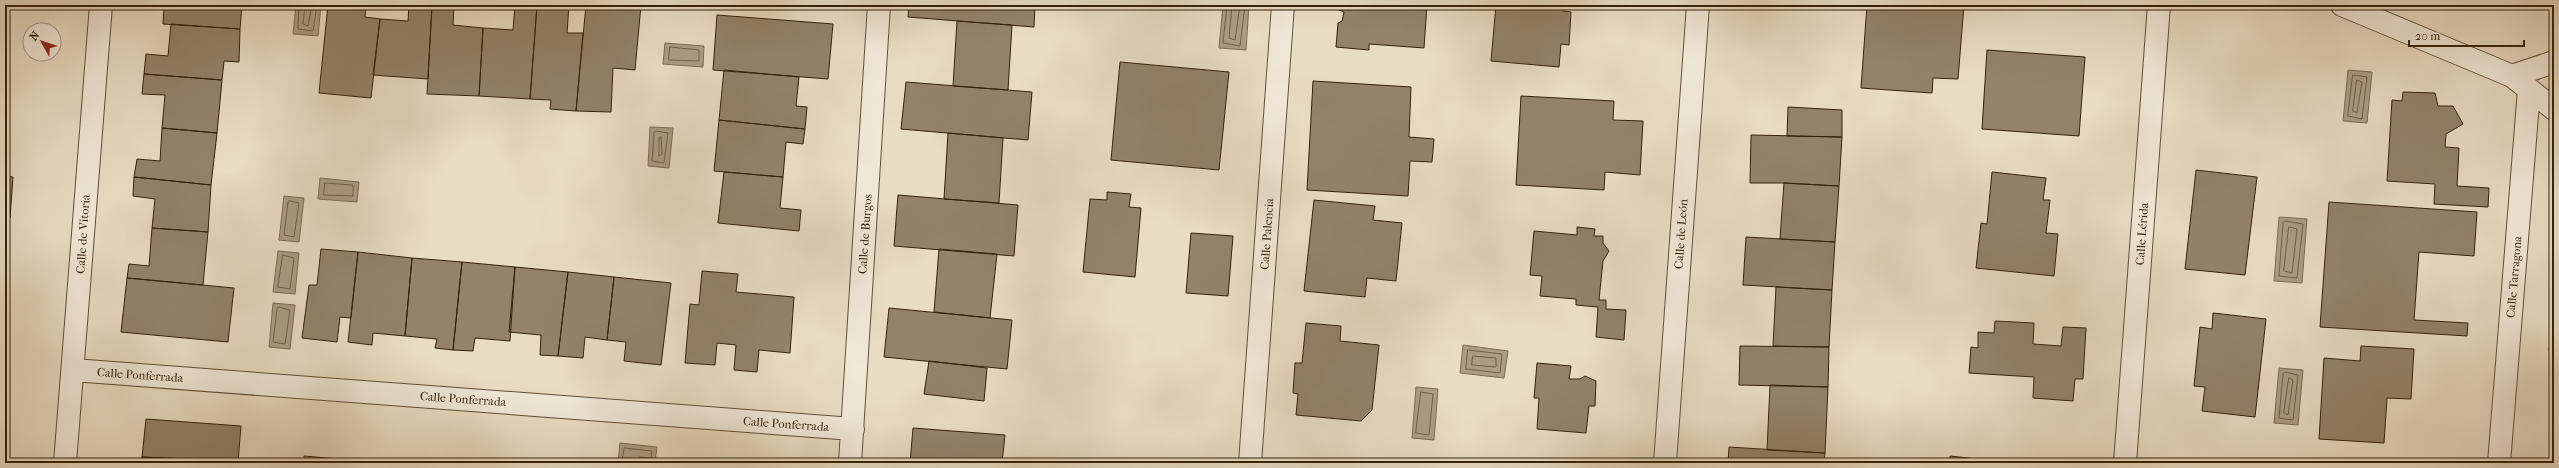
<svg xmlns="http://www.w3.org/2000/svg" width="2559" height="468" viewBox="0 0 2559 468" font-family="'IM FELL French Canon',serif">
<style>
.water{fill:#ab9d83;stroke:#7b6c52}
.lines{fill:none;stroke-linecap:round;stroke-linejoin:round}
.shore{stroke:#706046;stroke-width:1}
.building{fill:#928369;stroke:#342209}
.minor-casing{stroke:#615037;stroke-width:24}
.minor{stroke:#f0e8d7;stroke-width:22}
.labels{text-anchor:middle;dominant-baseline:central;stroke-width:3;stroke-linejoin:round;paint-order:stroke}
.street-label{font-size:12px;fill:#342209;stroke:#f0e8d7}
</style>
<rect width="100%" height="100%" fill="#e8dcc2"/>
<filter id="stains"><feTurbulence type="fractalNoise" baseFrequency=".005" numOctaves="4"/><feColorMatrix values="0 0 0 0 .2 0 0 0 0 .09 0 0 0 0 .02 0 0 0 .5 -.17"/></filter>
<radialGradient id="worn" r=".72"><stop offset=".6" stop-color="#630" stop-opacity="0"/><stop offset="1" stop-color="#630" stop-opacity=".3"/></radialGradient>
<path class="water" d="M296,5H321L318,36L293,34Z
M1223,5H1249L1246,50L1219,48Z
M665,43L704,46L703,67L663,64Z
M2348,70L2372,72L2367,123L2343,121Z
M650,127L673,128L669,168L648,166Z
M320,178L359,182L357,202L318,199Z
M284,196L304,198L299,242L279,240Z
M2279,217L2307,219L2302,283L2274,281Z
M278,251L299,253L295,294L273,292Z
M273,303L295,305L290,349L269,347Z
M1463,345L1508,351L1504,378L1460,373Z
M2279,368L2303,370L2298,425L2274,423Z
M1416,387L1438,389L1434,440L1412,438Z
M620,443L657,447L655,462L640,460V463H618Z"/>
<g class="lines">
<path class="shore" d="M299,5L298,29L313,31L317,5
M305,5L303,24L308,26L312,5
M1227,5L1223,43L1240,46L1245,5
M1232,5L1229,38L1235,40L1240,5
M670,47L699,50V61L669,60Z
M2353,75L2367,77L2362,119L2348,116Z
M2357,80L2362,82L2357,113L2353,111Z
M656,131L668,133L664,163L652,161L654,133Z
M661,137L662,154L659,156V138Z
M325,183L353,185V196L324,195Z
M290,201L299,203L294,237L284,235L288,202Z
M2285,221L2303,224L2297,278L2279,276L2283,223Z
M2289,227L2297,229L2292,273L2284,271Z
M283,255L294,258L290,289L278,287Z
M279,307L290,310L285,344L273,342L277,309Z
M1468,350L1502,354L1500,373L1466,369Z
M1473,356L1496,358V367L1472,365Z
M2285,372L2298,375L2293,420L2279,418L2283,374Z
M2289,378L2293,380L2288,415L2284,413Z
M1421,392L1433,394L1429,435L1416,433Z
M622,463L624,448L652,451L651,458L639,457L636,463"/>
</g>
<path class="building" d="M242,5L240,29L163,24L164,6H154Z
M328,5H366L365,17L380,19L371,98L319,93Z
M409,5H432L428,79L373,75L380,19L408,21Z
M432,5H454L453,25L483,28L479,96L427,94Z
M515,5H537L530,99L479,96L483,28L513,30Z
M537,5H569L567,33H583L576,111L550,109L551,100L530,99Z
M586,5H641L635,70L613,68L611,112L576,111Z
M909,5H1035L1034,27L908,17Z
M1335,5H1427L1424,48L1369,44V50L1336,47L1338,23L1342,21L1344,12L1337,9Z
M1496,5H1563V11L1571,12L1569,45L1561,44L1559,67L1491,61Z
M1867,5H1964L1958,79L1933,78L1932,93L1861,88Z
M717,15L833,24L828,79L713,70Z
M957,21L1012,25L1008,90L953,86Z
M171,24L240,29L239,62L224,61L222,80L144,74L146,54L168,56Z
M1987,50L2085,57L2079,136L1982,129Z
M1120,62L1229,72L1219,170L1111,160Z
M724,70L799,77L796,106L807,107L805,129L719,120Z
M144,74L222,80L217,133L162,128L165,95L142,94Z
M1313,81L1411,87L1409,137L1434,139L1432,162L1410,161L1408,196L1307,190Z
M906,82L1032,92L1028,140L901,129Z
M2403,92L2435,93L2438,106H2453L2463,124L2446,134L2445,147L2459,148L2457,186L2489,188L2488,207L2434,204L2435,184L2387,181L2392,100L2402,101Z
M1521,96L1614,101L1613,120L1643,121L1640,175L1605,172L1604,190L1516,185Z
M1788,107L1842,110V137L1787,136Z
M719,120L805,129L803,144L786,142L783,177L714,171Z
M162,128L217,133L211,185L134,177L137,159L160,161Z
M948,133L1003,138L999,203L944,199Z
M1751,135L1842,137L1839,186L1784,183H1750Z
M2196,170L2257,177L2245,275L2185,269Z
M724,172L783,177L780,208L801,210L799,231L718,223Z
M1992,172L2046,178L2043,200H2050L2046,233L2058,234L2054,276L1976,268L1981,223L1987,224Z
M5,176L13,177L10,218H5Z
M134,177L211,185L208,232L152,228L155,199L133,196Z
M1784,183L1839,186L1835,242L1780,239Z
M1107,192L1131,194L1129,207L1141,208L1135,277L1083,272L1090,199L1107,200Z
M898,195L1018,205L1014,256L894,246Z
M1314,200L1375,206L1373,220L1402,223L1396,281L1367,278L1365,297L1304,291Z
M2329,202L2477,212L2474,256L2419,252L2414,320L2468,323L2467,336L2320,327Z
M1577,227L1595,229L1594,236H1603V243L1609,251L1603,261L1599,300H1606V309L1626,310L1624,340L1596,337L1598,307L1576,305V299L1540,296L1542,276L1530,275L1534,231L1577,235Z
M152,228L208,232L203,285L127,278L129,264L149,266Z
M1191,233L1233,236L1228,296L1186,293Z
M1746,237L1835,242L1832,290L1743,285Z
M321,249L358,252L351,318L340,317L337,342L302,338L309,285H317Z
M939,249L997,254L990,318L934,312Z
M358,252L412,258L405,336L373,333L372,345L348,342Z
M412,258L462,262L453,350L435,348L437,339L405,336Z
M462,262L515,267L510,341L475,338L473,351L453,350Z
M515,267L568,272L558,356L540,355L541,335L509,332Z
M702,271L738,274L736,292L794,297L790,353L759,350L757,372L734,370L736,345L717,343L715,365L685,363L690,304L699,305Z
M568,272L614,277L607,340L585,337L583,358L558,356Z
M614,277L671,283L661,365L624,361L626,342L607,340Z
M127,278L234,288L228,342L121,332Z
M1776,287L1832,290L1829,347L1773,346Z
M889,308L1012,320L1007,369L884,357Z
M2213,313L2266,319L2255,417L2202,411L2205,387L2194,386L2200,327L2212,329Z
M1995,321L2034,323L2033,344L2061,346L2063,327L2086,328L2083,379H2075L2073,401L2033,398L2034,377L1969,373L1971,347L1978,348V332L1994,333Z
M1306,323L1341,326L1340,341L1379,345L1372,410L1361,421L1296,415L1298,394L1293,393L1295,363H1302Z
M2552,323H2554V352L2549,351Z
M1740,346L1829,347L1828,387L1739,385Z
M2361,346L2414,349L2411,399L2387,398L2384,443L2319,439L2324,358L2360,361Z
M929,361L987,368L984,401L924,394Z
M1537,363L1571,366L1569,379H1580L1585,376L1596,381L1595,406H1589L1586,433L1537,429L1539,398H1534Z
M1770,385L1828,387L1825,453L1767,450Z
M2554,401V433H2550Z
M146,419L241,426L238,462L142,457Z
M913,428L1005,435L1002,463H910Z
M1729,447L1825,453L1824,463H1728Z
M304,456L339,459L338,463H304Z
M1950,456L1977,459V463H1950Z
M142,457L224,461V463H141Z"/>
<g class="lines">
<defs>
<path id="minor" d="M2342,5L2512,76L2554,109
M2512,76L2554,62
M73,370L853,429
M65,463L101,5
M850,463L879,5
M1250,463L1283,5
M1665,463L1698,5
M2125,463L2159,5
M2499,463L2529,90"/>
</defs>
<use href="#minor" class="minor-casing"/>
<use href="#minor" class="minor"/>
</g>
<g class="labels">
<g class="street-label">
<text transform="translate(83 234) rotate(-86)">Calle de Vitoria</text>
<text transform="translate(865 234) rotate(-86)">Calle de Burgos</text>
<text transform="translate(1267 234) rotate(-86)">Calle Palencia</text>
<text transform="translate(1681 234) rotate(-86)">Calle de León</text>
<text transform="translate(2142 234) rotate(-86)">Calle Lérida</text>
<text transform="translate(2514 277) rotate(-85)">Calle Tarragona</text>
<text transform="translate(140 375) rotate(4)">Calle Ponferrada</text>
<text transform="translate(463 399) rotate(4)">Calle Ponferrada</text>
<text transform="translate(786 424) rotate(4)">Calle Ponferrada</text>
</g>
</g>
<rect width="2559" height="468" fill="none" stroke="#e8dcc2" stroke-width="20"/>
<rect x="6" y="6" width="2547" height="456" fill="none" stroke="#342209" stroke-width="2"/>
<rect x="10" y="10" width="2539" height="448" fill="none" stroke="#342209"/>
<g transform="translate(42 42) rotate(309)"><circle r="19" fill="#f0e8d7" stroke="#a59985"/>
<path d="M0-3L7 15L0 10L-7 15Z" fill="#8f2418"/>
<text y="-6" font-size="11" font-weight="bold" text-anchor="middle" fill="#342209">N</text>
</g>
<path d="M2409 40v6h115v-6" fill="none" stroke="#342209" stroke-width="2"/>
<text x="2415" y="40" font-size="12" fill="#342209" stroke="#f0e8d7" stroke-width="3" paint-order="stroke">20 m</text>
<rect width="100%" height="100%" filter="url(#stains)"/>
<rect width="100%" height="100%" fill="url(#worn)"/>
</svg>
